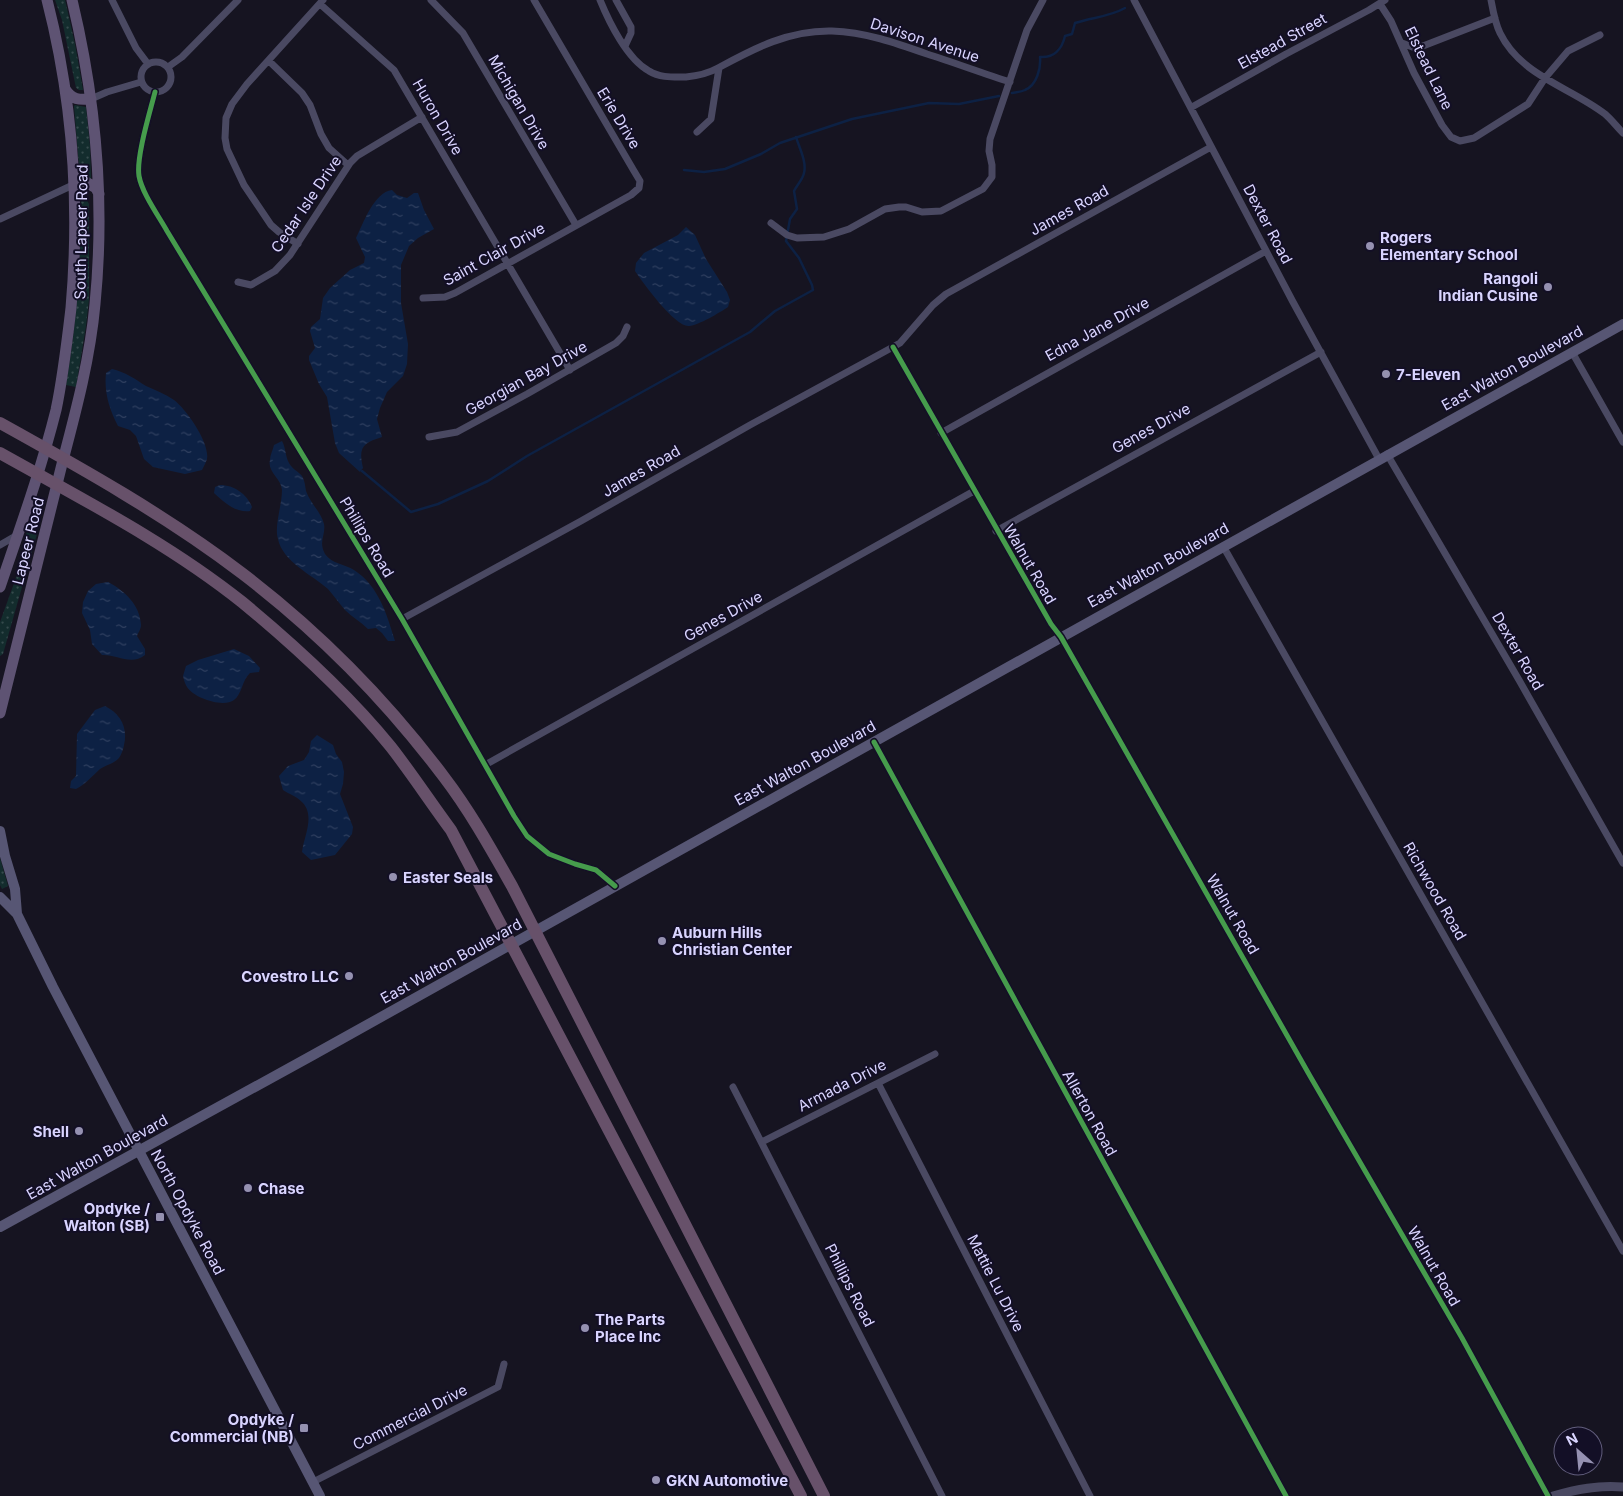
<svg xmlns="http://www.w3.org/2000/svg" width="1623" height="1496" viewBox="0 0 1623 1496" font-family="Inter,sans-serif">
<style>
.grass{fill:url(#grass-dots)}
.water{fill:url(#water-ripples)}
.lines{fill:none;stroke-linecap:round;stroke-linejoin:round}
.stream{stroke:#0d2144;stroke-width:2.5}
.minor{stroke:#4a4962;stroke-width:7}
.tertiary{stroke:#4a4962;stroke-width:9}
.secondary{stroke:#575674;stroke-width:10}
.primary{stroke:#5e5373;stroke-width:11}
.motorway{stroke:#67516a;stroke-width:12}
.cycleway-casing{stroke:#130f26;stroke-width:8}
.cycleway{stroke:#469c4c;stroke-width:5}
.poi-dot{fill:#9591b1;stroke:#130f26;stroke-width:2}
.labels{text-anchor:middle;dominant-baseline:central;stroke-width:4;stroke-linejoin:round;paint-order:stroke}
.street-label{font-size:15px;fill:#d9d4ff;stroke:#130f26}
.poi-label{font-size:15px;font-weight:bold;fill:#d9d4ff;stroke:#130f26;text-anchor:start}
</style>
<defs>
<pattern id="grass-dots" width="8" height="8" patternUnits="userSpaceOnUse" patternTransform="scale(1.25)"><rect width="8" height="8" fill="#132c2d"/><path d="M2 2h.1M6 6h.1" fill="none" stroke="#354a4c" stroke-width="1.8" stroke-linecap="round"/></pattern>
<pattern id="water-ripples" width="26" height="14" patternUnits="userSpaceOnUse" patternTransform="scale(1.25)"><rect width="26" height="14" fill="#0d2144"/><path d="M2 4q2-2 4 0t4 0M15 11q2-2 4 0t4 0" fill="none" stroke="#304060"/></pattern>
</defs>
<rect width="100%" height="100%" fill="#161421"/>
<path class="grass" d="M55,0H65L75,44L83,90H79L76,88L62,20Z
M75,105L86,107L90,146L91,179L80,178L74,106Z
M81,195L85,197L89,204V299L86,326L76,387L66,385C77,322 81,259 81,195Z
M27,531L37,534L3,654L0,656V622L17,575Z
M0,858L8,886L2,889L0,885Z"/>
<path class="water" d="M392,190L397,195L407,198L414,193H418L424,210L434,229L418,238L409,246L401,265V303L408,344L407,364L403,376L387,392L380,408L377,419L382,437C363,443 358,447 363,468L360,472L339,453L335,443L327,397L319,384L309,360V356L315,348L310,331L311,327L320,319L323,298L330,288L350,270L364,263L365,257L356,238C363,224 374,192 392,190Z
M686,227L695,235L706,259L727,292L730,300L728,307C719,313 699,325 689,326C675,327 643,283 635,271L636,263L644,253L678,235Z
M112,369C125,372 135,379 146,386C155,390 165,394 174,400C186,409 210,443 207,459C206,462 204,466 202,470L185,474L153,467L144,459L136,436L130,430L118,426C109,409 104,392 106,373Z
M282,441C286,448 285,456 289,463C292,469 298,471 302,476C305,481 305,486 306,491C310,503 321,512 324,524C326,535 318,541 325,554C332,564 345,564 354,570C379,586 387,615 395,641H388L382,633L376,628L368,629C361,622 352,617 345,610C339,603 334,596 328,589C311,574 283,562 278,539C274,526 282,506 282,490C281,478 267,472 270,460C270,455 273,450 274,445Z
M220,485C234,485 247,494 252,507L250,511C235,513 224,502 214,493L215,487Z
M108,582C125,591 140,605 141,625C141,629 138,633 137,636L145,649V655C131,666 116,654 102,655L92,644L90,630L82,613L83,602L88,591L96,584Z
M234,649L249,656L260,668L259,672L250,673C242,680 242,694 234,700C223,708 194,698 187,687C185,684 184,680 183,676L186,666L198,660Z
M105,706C121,714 128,728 124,745C123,750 121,756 118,759C113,764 106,765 100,769C92,776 86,784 76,789L70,788L71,781L76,776L77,734L95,710Z
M317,735L333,745L336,754L342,762L344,772L343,784L340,794L353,827L352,834L335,855L311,860L302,852C304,836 315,817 303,803C298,797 289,794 283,790L279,776L288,766L304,760L309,752L311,741Z"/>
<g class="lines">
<path class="stream" d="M1012,93C1016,92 1021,92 1025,90C1037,85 1041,68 1040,57C1054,58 1062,49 1065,36L1072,34L1075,23C1093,17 1109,17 1125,8
M684,170L704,172L725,169L761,154L780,143L852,119L929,103L959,104L999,96
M362,471L411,512L438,504L488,481L527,456L750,332L775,311L813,290L812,285L799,258L786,241L790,219L797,209L794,191C797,185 803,179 804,173C807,162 799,147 796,137"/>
<path class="minor" d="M112,0L136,48L148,64
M431,0L463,33L576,225
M600,0C609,22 627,59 649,71C660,78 673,77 686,77C696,76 709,73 718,68C755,48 789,30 832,31C865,32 896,43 927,54C955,63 982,73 1010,82
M616,0L631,27V33L625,46
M1134,0L1293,302L1379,459
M1491,0C1493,11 1495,23 1500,33C1521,76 1570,87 1605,114C1611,119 1617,127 1623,133
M320,4L394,70L570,370
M1380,4L1391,21L1414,73L1442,125L1451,137L1460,141L1474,138L1528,104L1545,78L1568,51L1600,35
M1402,43L1415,48L1423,46L1495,18
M269,61L302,93L310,105L321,134L329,148L348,165
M141 77a15 15 0 1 1 30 0a15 15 0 1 1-30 0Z
M168,67L182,57L238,0
M155,92C150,112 136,157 139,176C142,193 158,215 167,231L402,619L514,816L527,836L549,854L575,864L596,870L615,886
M91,99L107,92L141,82
M1192,107L1286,54L1369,10L1385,0
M697,132L711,119L719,68
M0,219L75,184
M771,223L787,235L797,238L824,237L849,229L885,209L899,207H906L922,212L941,211L983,189L992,177V165L989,151L990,139L1027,30L1043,0
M298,244L279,232L271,225L244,185L227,149L225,138L226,118L232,104L247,84L323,0
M238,282L251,285L275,271L290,255L350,163L357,156L422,117
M423,298L445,297L455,293L631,195L639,188L640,181L634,171L534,0
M893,347L1051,624L1061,637L1310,1076L1462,1338L1548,1496
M1572,352L1623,442
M941,433L1266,251
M429,437L457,432L527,394L616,343L623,336L627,327
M1387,454L1519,680L1623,863
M996,531L1321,352
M0,545L19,534
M1223,546L1623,1251
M402,619L581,521L750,425L893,347L900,343L933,305L946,294L1211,147
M874,742L1286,1496
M485,765L974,491
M878,1083L1090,1496
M733,1087L942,1496
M762,1142L935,1054
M313,1482L498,1387L504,1364"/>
<path class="tertiary" d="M1553,1496C1577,1489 1598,1485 1623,1487"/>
<path class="secondary" d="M0,831L5,856L15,889L17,914
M0,897L17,914L53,987L320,1496
M0,1227L313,1055L1623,324"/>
<path class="primary" d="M65,89C72,100 79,100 91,99
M75,184L86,182L96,188L99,194
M0,587C20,528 41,470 56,410C63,377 67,342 71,308C80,204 73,101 47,0
M0,713C20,630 41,547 62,464C76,411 90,359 95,304C105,202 96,100 72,0"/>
<path class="motorway" d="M0,423C83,469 167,516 243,574C319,632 387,701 444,777C470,811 491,849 512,886L824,1496
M0,453C82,499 168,543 242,602C294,645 348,694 391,747C412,774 431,803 451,830L801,1496"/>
<defs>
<path id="cycleway" d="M155,92C150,112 136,157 139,176C142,193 158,215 167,231L402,619L514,816L527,836L549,854L575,864L596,870L615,886
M893,347L1051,624L1061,637L1310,1076L1462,1338L1548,1496
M874,742L1286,1496"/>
</defs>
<use href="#cycleway" class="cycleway-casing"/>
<use href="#cycleway" class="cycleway"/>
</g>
<g class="poi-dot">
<circle cx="1370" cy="246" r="5"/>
<circle cx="1548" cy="287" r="5"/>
<circle cx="1386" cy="374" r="5"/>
<circle cx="393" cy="877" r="5"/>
<circle cx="662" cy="941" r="5"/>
<circle cx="349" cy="976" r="5"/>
<circle cx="79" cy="1131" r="5"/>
<circle cx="248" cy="1188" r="5"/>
<rect x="155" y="1212" width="10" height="10" rx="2.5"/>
<circle cx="585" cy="1328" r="5"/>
<rect x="299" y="1423" width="10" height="10" rx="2.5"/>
<circle cx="656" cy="1480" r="5"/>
</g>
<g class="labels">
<g class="street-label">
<text transform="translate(925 40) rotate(18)">Davison Avenue</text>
<text transform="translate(1282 41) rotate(-29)">Elstead Street</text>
<text transform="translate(1429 68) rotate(64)">Elstead Lane</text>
<text transform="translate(519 102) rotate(60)">Michigan Drive</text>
<text transform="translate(438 117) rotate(60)">Huron Drive</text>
<text transform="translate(619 118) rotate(59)">Erie Drive</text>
<text transform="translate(306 204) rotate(-56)">Cedar Isle Drive</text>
<text transform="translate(1069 210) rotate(-29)">James Road</text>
<text transform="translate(1268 224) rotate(62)">Dexter Road</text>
<text transform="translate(81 232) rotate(-89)">South Lapeer Road</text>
<text transform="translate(494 254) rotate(-29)">Saint Clair Drive</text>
<text transform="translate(1097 329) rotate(-29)">Edna Jane Drive</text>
<text transform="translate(1512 368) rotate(-29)">East Walton Boulevard</text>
<text transform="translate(526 378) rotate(-29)">Georgian Bay Drive</text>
<text transform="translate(1151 428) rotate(-29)">Genes Drive</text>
<text transform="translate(641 471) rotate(-30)">James Road</text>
<text transform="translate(367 537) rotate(59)">Phillips Road</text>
<text transform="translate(28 541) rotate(-76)">Lapeer Road</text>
<text transform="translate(1030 564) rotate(60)">Walnut Road</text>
<text transform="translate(1158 565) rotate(-29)">East Walton Boulevard</text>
<text transform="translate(723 616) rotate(-29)">Genes Drive</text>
<text transform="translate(1518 651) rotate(60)">Dexter Road</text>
<text transform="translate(805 763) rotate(-29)">East Walton Boulevard</text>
<text transform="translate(1435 891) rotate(60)">Richwood Road</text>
<text transform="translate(1233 914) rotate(60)">Walnut Road</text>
<text transform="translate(451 961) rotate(-29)">East Walton Boulevard</text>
<text transform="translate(842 1085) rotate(-27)">Armada Drive</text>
<text transform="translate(1090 1113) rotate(61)">Allerton Road</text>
<text transform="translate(97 1157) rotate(-29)">East Walton Boulevard</text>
<text transform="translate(188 1212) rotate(62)">North Opdyke Road</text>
<text transform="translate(1434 1266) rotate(60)">Walnut Road</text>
<text transform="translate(996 1283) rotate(63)">Mattie Lu Drive</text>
<text transform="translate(850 1285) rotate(63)">Phillips Road</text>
<text transform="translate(410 1417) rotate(-27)">Commercial Drive</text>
</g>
<g class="poi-label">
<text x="1380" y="237">Rogers<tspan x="1380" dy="17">Elementary School</tspan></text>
<text x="1538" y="278" text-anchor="end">Rangoli<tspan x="1538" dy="17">Indian Cusine</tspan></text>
<text x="1396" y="374">7-Eleven</text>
<text x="403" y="877">Easter Seals</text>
<text x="672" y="932">Auburn Hills<tspan x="672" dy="17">Christian Center</tspan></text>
<text x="339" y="976" text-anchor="end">Covestro LLC</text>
<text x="69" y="1131" text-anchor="end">Shell</text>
<text x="258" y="1188">Chase</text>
<text x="150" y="1208" text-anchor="end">Opdyke /<tspan x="150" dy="17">Walton (SB)</tspan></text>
<text x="595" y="1319">The Parts<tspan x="595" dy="17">Place Inc</tspan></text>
<text x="294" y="1419" text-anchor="end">Opdyke /<tspan x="294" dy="17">Commercial (NB)</tspan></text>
<text x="666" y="1480">GKN Automotive</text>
</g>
</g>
<g transform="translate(1578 1451) rotate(333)"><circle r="24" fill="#130f26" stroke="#625e7d"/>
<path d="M0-4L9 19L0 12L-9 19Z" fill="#9591b1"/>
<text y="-8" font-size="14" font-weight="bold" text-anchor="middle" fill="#d9d4ff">N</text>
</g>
</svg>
